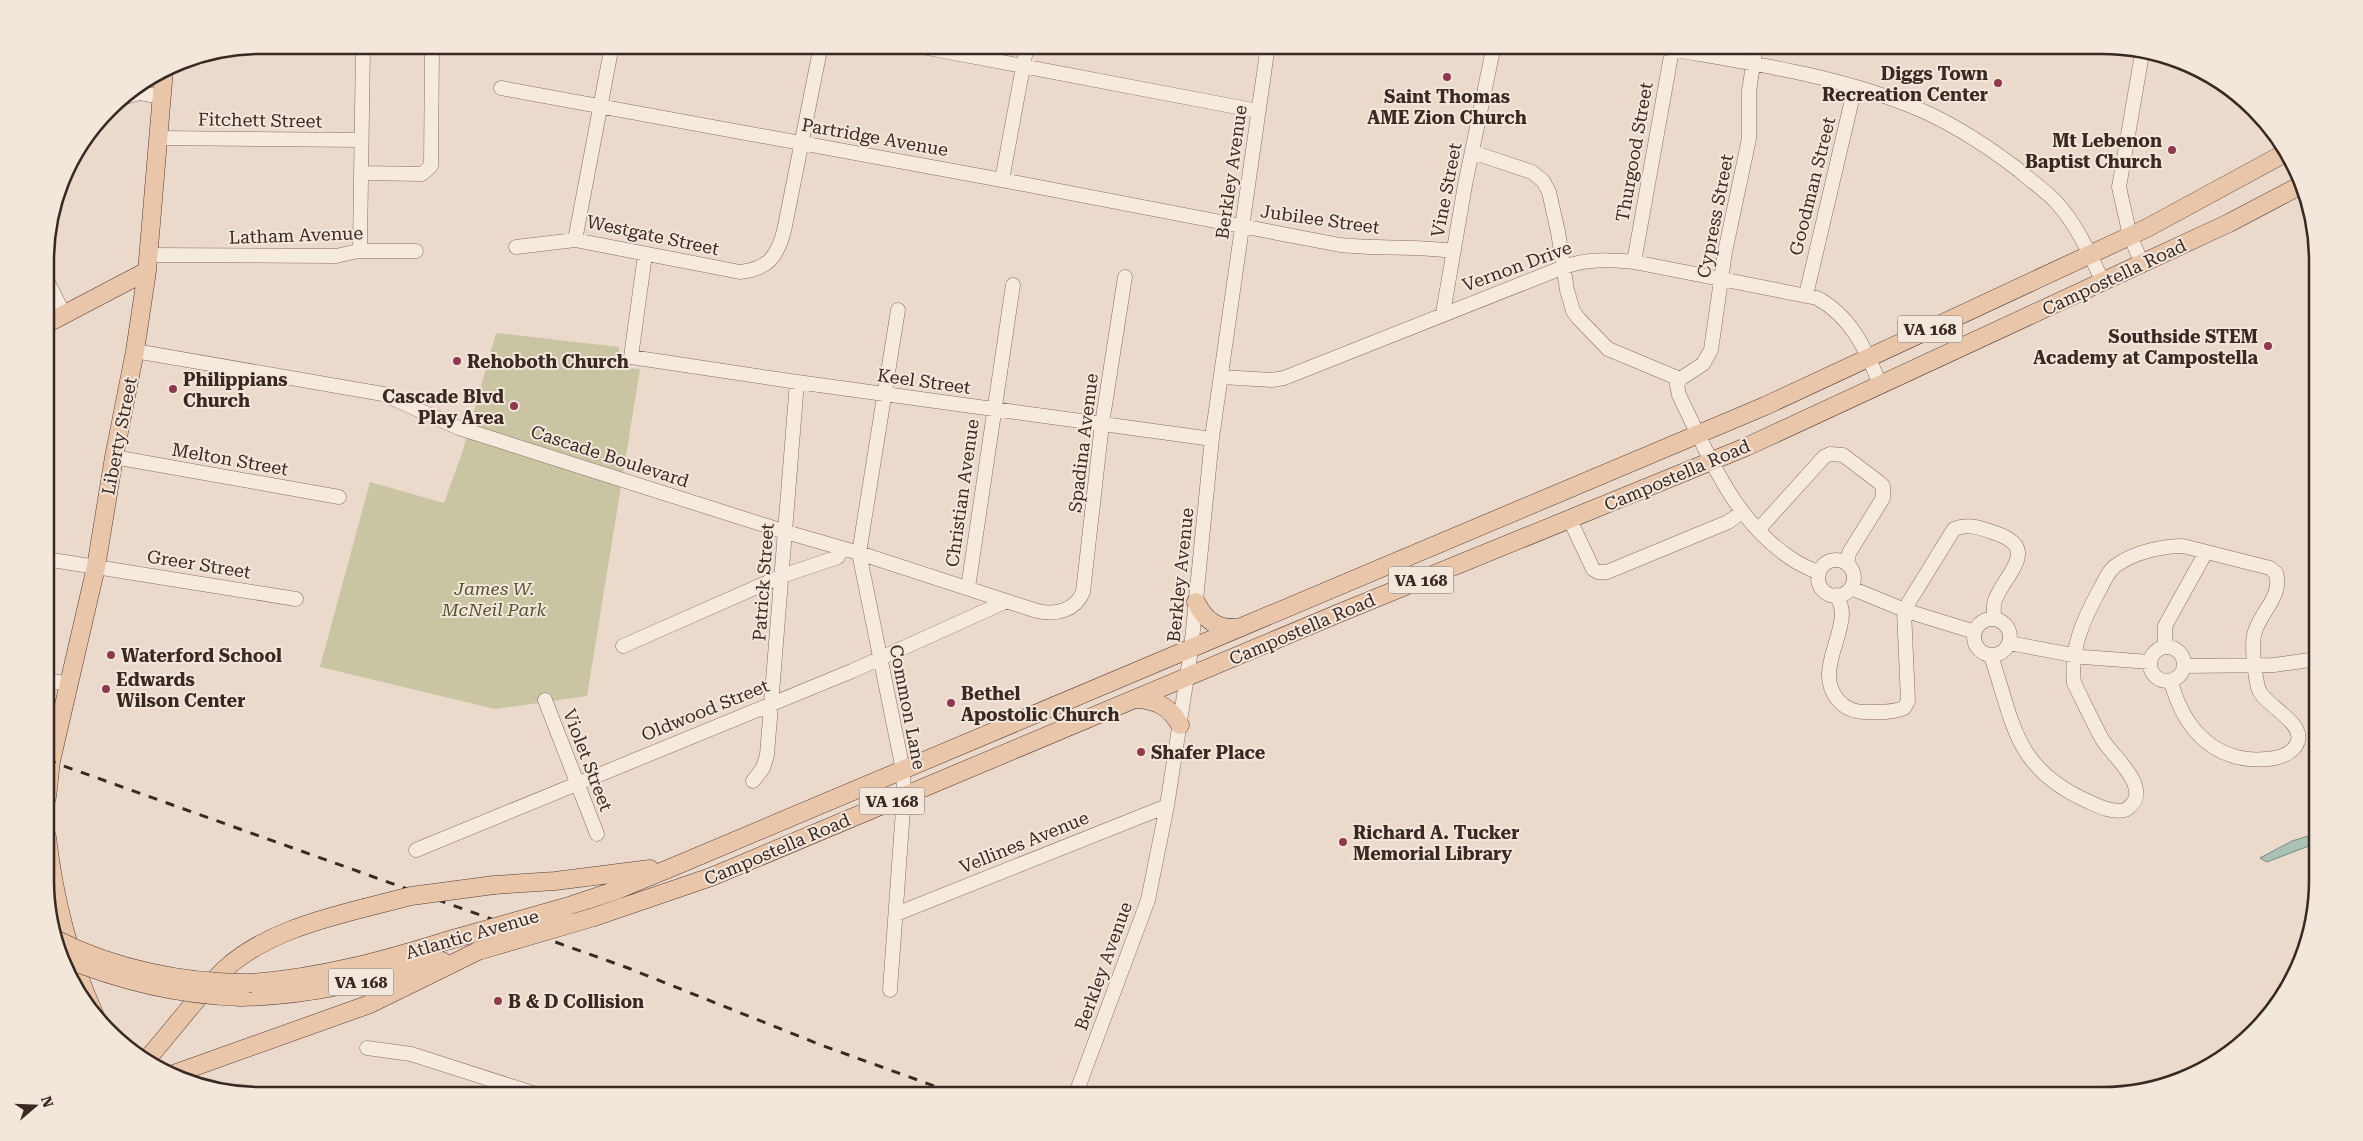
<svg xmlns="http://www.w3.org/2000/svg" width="2363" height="1141" viewBox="0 0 2363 1141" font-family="'Roboto Serif',serif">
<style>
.green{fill:#c9c4a1}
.water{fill:#acc1b5;stroke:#738e81}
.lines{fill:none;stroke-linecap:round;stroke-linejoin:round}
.minor-casing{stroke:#876c62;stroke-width:15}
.major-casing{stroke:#553c35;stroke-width:19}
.minor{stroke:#f6eadf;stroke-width:14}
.major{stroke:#e9c6a9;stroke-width:18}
.rail{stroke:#392923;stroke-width:3;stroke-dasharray:9 9;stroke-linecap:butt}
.major-bridge-casing{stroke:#553c35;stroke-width:19;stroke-linecap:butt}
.major-bridge{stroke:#e9c6a9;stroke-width:18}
.poi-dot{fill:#90384e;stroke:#f3e6db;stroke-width:2}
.labels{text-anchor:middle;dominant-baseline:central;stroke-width:4;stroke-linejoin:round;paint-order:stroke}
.shield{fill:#f3e6db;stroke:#71625a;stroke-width:1}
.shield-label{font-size:16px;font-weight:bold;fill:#392923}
.poi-label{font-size:18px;font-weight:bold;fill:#392923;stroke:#f3e6db;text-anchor:start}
.street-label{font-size:18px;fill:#392923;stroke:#f3e6db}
.park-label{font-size:18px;font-style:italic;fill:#53532c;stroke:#f3e6db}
.rim{fill:none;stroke:#392923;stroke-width:2.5}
</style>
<rect width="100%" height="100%" fill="#ebdacc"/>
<path class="green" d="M496,333L619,347V367L640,369L587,696L495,709L320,667L370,482L444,503L463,450Z"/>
<path class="water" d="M2318,833V842L2314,844L2267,862L2260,858L2292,841Z"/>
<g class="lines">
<defs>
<path id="minor" d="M912,45L1258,111
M1648,45C1734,61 1825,72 1906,104C1946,119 1986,145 2020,171C2032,182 2046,191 2057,203C2077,225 2090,255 2103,282
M2142,54L2119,187L2130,236L2142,263
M501,88L1002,180L1340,245C1378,249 1415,246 1453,251
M118,99L140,93L162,97
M159,138L361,140
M1472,152L1532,172L1543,181L1549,192L1558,232L1567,290L1573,311L1579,319L1608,349L1680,379
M361,173L422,174L431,166L432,45
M1002,180L1027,45
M575,240L612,45
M516,247L575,240L740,272C768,269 777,257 784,231L821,45
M358,251L360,245L363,45
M148,255L336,256L358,251H416
M645,255L631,357L797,382L1212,439
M1634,262L1672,50
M46,279L64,314
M1806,295L1855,87
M1443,313L1465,185L1494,45
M135,351L383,394L459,428L786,532L859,553L1037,611C1056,615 1075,611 1083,592L1102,424L1125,277
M1221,377L1272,380L1284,378L1564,267C1588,258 1609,260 1634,262L1817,298C1851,316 1867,351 1880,385
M1680,379L1703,364L1711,350L1725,252L1749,139V91L1756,45
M1680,379L1677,385L1679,395C1707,453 1734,520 1789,557C1798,564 1809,568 1819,573
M114,457L339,497
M1570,520L1593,569L1598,572H1607L1728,522L1742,512
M1758,530L1824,457L1830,454L1843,455L1880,483L1883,486V498L1849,553L1847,564
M46,559L296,599
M1818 578a18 18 0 1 1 36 0a18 18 0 1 1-36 0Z
M968,588L1013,285
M1851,588L1907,611L1975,632
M1837,595C1840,602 1842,607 1842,614C1841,643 1816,674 1838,700C1845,708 1855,712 1865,712C1878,712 1892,713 1904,708L1908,701L1904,610L1954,529C1969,523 1981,528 1995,533C2041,548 2006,573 1995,600C1993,605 1994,613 1994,619
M1974 637a18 18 0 1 1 36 0a18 18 0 1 1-36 0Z
M2009,643L2083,657L2150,662
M623,646L782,576L838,557
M2165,646V626L2206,552
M2150 664a17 17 0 1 1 34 0a17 17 0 1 1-34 0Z
M1991,656C2014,724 2014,767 2085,800C2099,806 2110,813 2125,810C2157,791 2112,756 2102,739C2092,720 2083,701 2074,683C2070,648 2084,618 2100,589C2105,580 2109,569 2118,564C2136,552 2162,546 2183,546L2270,568L2276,573C2283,598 2259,612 2254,635C2252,647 2254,665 2256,677C2257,682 2257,687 2260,692C2267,706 2303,722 2298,741C2295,751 2284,756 2275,758C2219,767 2184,732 2171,681
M2184,666L2274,665L2317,659
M46,680L69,684
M545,700L597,834
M753,781L763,768L767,755L797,382
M416,850L852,671L1007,601
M896,914L1167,806
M890,990L904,796L903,770L859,553L898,310
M367,1048L411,1054L542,1096
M1075,1096L1148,900L1167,806L1191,650L1212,438L1268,45"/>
<path id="major" d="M46,324L147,271
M1196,602C1206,622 1217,629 1240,628
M1136,699C1157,700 1170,707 1180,725
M47,797L51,761L96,567L114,457L135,351L147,271L164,70
M47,837C54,898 70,960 95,1016
M494,885L555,881L650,869
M566,907L617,890L680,864L1765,406L2147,228L2287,152
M594,917L711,877L1337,614L1746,447L2229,223L2303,184
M252,983C319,978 382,961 446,941
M241,997C312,996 374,979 442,961
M147,1059C172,1031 199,994 225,969C262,935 317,920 364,908
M171,1075L370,1004L478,951"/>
</defs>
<use href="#minor" class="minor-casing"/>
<use href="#major" class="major-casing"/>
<use href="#minor" class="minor"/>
<use href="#major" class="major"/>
<path class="rail" d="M47,760L628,968L821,1045L962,1096"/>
<defs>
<path id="major-bridge" d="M364,908L411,896L494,885
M55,939C114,969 185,984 252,983
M446,941L566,907
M478,951L594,917
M60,956C119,981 177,995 241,997"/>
</defs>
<use href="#major-bridge" class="major-bridge-casing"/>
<use href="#major-bridge" class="major-bridge"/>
</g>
<g class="poi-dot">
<circle cx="1447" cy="77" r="5"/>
<circle cx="1998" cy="83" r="5"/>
<circle cx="2172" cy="150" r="5"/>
<circle cx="2268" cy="346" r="5"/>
<circle cx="457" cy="361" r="5"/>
<circle cx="173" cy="389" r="5"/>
<circle cx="514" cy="406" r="5"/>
<circle cx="111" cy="655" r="5"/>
<circle cx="106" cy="689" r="5"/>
<circle cx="951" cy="703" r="5"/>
<circle cx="1141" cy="752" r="5"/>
<circle cx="1343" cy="842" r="5"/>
<circle cx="498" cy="1001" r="5"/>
</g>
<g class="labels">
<g class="shield">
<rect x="1897.5" y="315.5" width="65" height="27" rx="4"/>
<rect x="1388.5" y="566.5" width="65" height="27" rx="4"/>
<rect x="859.5" y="787.5" width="65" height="27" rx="4"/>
<rect x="328.5" y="968.5" width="65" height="27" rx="4"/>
</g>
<g class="shield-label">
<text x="1930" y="329">VA 168</text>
<text x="1421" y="580">VA 168</text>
<text x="892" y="801">VA 168</text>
<text x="361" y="982">VA 168</text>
</g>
<g class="poi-label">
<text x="1988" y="73" text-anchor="end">Diggs Town<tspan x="1988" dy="21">Recreation Center</tspan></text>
<text x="1447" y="96" text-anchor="middle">Saint Thomas<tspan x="1447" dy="21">AME Zion Church</tspan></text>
<text x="2162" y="140" text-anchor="end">Mt Lebenon<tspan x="2162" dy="21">Baptist Church</tspan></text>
<text x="2258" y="336" text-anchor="end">Southside STEM<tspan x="2258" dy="21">Academy at Campostella</tspan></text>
<text x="467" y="361">Rehoboth Church</text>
<text x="183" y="379">Philippians<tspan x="183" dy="21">Church</tspan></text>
<text x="504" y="396" text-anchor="end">Cascade Blvd<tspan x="504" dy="21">Play Area</tspan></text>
<text x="121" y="655">Waterford School</text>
<text x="116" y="679">Edwards<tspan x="116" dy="21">Wilson Center</tspan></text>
<text x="961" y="693">Bethel<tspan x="961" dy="21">Apostolic Church</tspan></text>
<text x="1151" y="752">Shafer Place</text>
<text x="1353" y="832">Richard A. Tucker<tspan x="1353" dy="21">Memorial Library</tspan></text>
<text x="508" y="1001">B &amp; D Collision</text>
</g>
<g class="street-label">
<text transform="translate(260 120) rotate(1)">Fitchett Street</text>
<text transform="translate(875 137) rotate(10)">Partridge Avenue</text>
<text transform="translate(1634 152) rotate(-80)">Thurgood Street</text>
<text transform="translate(1231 172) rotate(-82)">Berkley Avenue</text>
<text transform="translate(1812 186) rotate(-76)">Goodman Street</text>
<text transform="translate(1446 190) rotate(-79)">Vine Street</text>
<text transform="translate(1715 216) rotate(-79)">Cypress Street</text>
<text transform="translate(1320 219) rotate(8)">Jubilee Street</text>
<text transform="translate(296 235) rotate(-2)">Latham Avenue</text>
<text transform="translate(653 235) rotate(12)">Westgate Street</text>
<text transform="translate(1517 266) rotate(-20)">Vernon Drive</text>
<text transform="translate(2114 277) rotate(-25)">Campostella Road</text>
<text transform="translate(924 381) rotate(8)">Keel Street</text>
<text transform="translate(119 436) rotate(-79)">Liberty Street</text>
<text transform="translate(1083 443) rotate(-83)">Spadina Avenue</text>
<text transform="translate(610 456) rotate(18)">Cascade Boulevard</text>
<text transform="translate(230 459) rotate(10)">Melton Street</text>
<text transform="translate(1677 475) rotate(-23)">Campostella Road</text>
<text transform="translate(962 493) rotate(-82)">Christian Avenue</text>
<text transform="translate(199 564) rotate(9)">Greer Street</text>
<text transform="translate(1180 575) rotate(-84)">Berkley Avenue</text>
<text transform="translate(763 582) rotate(-86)">Patrick Street</text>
<text transform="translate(1302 629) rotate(-23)">Campostella Road</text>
<text transform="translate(908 707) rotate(79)">Common Lane</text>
<text transform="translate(705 710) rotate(-22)">Oldwood Street</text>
<text transform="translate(588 760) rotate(69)">Violet Street</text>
<text transform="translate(1024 842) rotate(-22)">Vellines Avenue</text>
<text transform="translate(777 849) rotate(-23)">Campostella Road</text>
<text transform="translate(472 934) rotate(-16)">Atlantic Avenue</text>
<text transform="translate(1103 966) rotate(-70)">Berkley Avenue</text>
</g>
<g class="park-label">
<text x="494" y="588">James W.<tspan x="494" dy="21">McNeil Park</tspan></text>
</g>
</g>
<path d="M0 0H2363V1141H0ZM261 54H2102A207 207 0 0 1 2309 261V880A207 207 0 0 1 2102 1087H261A207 207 0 0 1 54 880V261A207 207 0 0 1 261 54Z" fill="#f3e6db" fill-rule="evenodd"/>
<path class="rim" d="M261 54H2102A207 207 0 0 1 2309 261V880A207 207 0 0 1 2102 1087H261A207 207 0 0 1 54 880V261A207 207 0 0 1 261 54Z"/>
<g transform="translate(35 1106) rotate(71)" stroke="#f3e6db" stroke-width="4" paint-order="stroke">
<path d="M0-4L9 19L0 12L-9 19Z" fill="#392923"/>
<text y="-8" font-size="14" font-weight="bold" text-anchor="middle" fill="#392923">N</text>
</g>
</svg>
